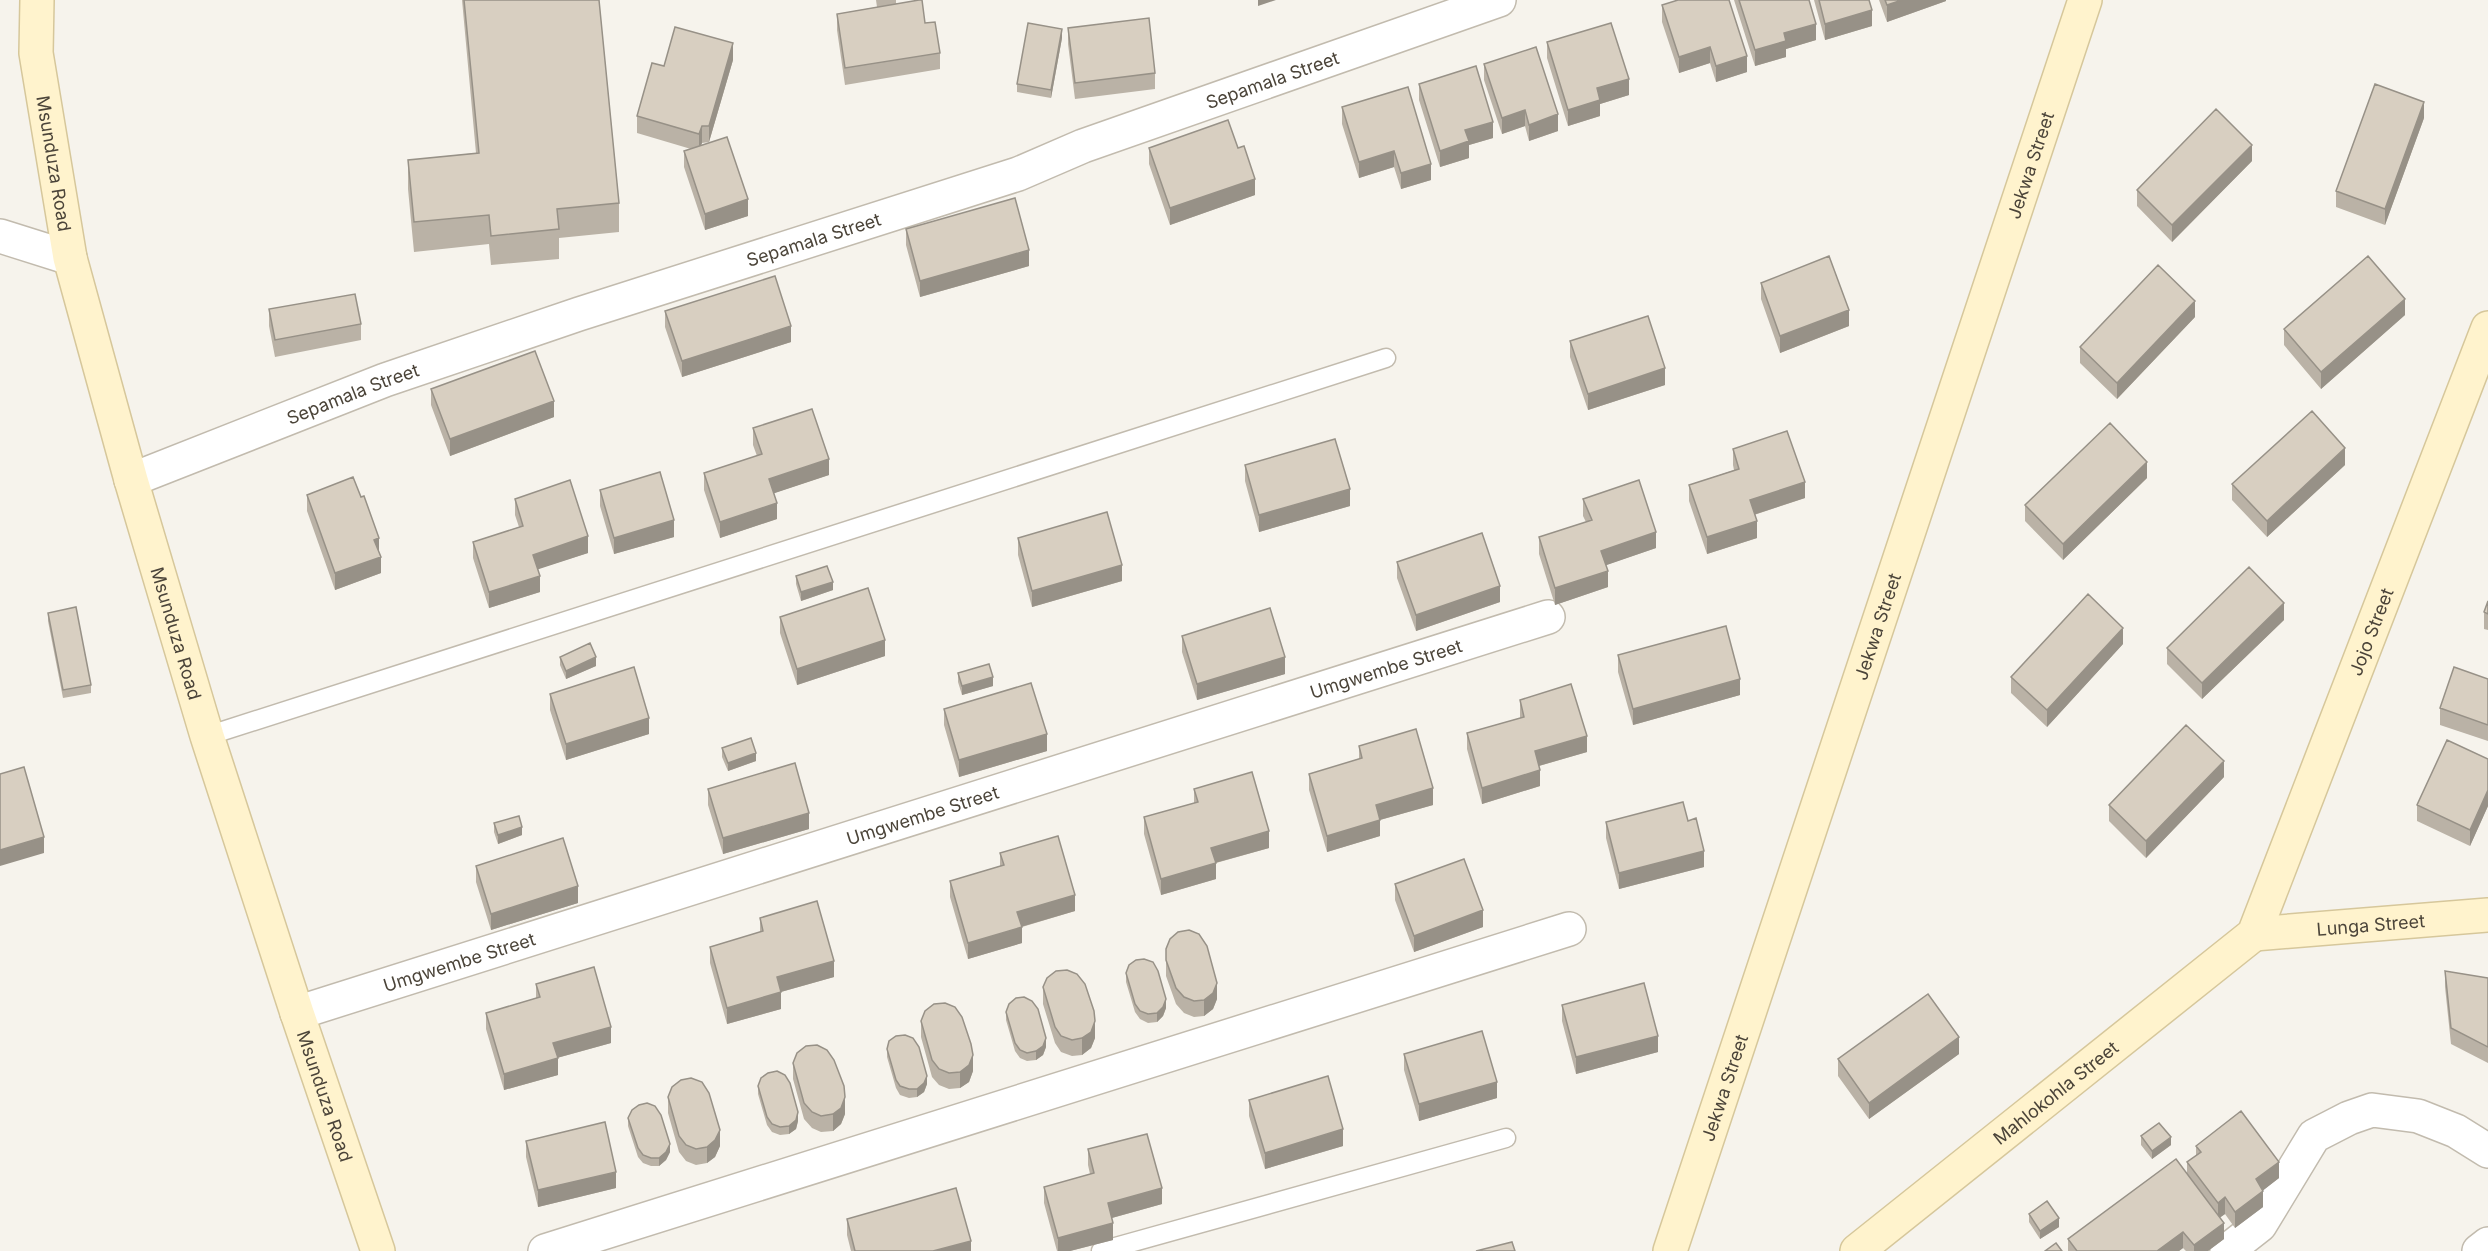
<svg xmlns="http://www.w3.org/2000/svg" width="2488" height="1251" viewBox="0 0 2488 1251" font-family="Inter,sans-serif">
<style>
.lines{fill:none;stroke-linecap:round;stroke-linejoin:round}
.lane-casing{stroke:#c2bbae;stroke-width:21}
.street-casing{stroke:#c2bbae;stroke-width:36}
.secondary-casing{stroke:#d6c79b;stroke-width:36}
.lane{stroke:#fff;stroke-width:18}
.street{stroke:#fff;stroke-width:33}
.secondary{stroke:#fff3cd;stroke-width:33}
.wall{fill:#bab2a6}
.shaded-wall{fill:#979187}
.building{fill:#d8cfc1;stroke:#979187;stroke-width:1.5}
.labels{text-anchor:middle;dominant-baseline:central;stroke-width:5;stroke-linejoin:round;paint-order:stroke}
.street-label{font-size:18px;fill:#4b4439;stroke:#fff}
</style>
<rect width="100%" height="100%" fill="#f6f3ec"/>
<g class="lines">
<defs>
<path id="lane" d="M207,736L1386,358
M1101,1251L1506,1138"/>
<g id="street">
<path d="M0,236L70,258"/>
<path id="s1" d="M131,480L385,380L579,314L1018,174L1083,146L1499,0"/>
<path id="s2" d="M297,1013L1548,617"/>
<path d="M545,1251L1569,929"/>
<path d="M2227,1251L2260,1225L2314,1136L2349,1118L2372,1110L2418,1116L2456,1131L2488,1151"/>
<path d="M2479,1251L2488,1244"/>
</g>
<g id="secondary">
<path id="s3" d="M37,0L36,53L70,258L131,480L207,736L297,1013L378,1251"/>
<path id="s4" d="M2254,934L2488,915"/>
<path id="s5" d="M1670,1251L2085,0"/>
<path id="s6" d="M1857,1251L2254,934L2488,328"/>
</g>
</defs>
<use href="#lane" class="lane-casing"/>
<use href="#street" class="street-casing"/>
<use href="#secondary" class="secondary-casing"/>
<use href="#lane" class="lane"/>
<use href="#street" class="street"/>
<use href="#secondary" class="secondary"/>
</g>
<path class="wall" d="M462,0H599L619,203V232L559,238V259L491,265L489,244L414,252L408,189V160L476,153Z
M876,0H896V3L925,23L940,53V69L845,85L837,30V14L877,7Z
M1734,0H1809L1816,40L1786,49V57L1755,66Z
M1814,0H1869L1872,26L1825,40Z
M1879,0H1946V1L1887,22Z
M1662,5L1747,72L1716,82L1710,63L1679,73L1662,22Z
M1068,28L1155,73V89L1075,99L1068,44Z
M1062,38L1051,98L1017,92V84Z
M1547,42L1629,95L1600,104V116L1568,126L1547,58Z
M733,60L709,142L702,143L701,145L748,216L705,230L684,167V151L691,149L637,133V116L664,66Z
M1484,64L1558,131L1529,141L1525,126L1502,134L1484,80Z
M1419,84L1493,138L1469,145V158L1440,167L1419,100Z
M1342,107L1431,180L1401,189L1394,167L1359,178L1342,124Z
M2424,118L2385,225L2336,207V191Z
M1149,148L1255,195L1170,225L1149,164Z
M2252,161L2172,242L2137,206V190Z
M906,229L1029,266L920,297L906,245Z
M1761,283L1849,326L1780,353L1761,299Z
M269,309L361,324V340L275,357L269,326Z
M665,311L791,342L682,377L665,327Z
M2405,315L2321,389L2284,345V329Z
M2195,317L2117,399L2080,363V347Z
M1570,341L1665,385L1588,410L1570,357Z
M431,389L554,417L450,456L431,405Z
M753,428L829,475L774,493L777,519L720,538L704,490V473L757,456L753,445Z
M1733,449L1805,498L1754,515L1757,538L1707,554L1689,501V485L1734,470L1733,465Z
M1245,465L1350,506L1259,532L1245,481Z
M2345,465L2267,537L2232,500V484Z
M2147,478L2063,560L2025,521V505Z
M600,490L674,537L614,554L600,506Z
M307,495L361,497L379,552L381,573L335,590L307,511Z
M515,499L588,553L537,569L540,592L489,608L473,558V542L519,527L515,515Z
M1583,499L1656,548L1606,565L1608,587L1555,605L1539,554V537L1586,522L1583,516Z
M1018,538L1122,581L1032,607L1018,555Z
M1397,562L1500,602L1416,631L1397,578Z
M796,576L833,590L801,601L796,584Z
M2488,601V630L2484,629V612Z
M48,613L91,685V693L63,698L48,621Z
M780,617L885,656L797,685L780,633Z
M2284,620L2202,699L2167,664V648Z
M1182,636L1285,674L1197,700L1182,652Z
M2123,644L2047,727L2011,693V677Z
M1618,655L1740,695L1633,725L1618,672Z
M560,657L596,666L566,679L560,665Z
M958,673L993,686L962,695L958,682Z
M2488,679V741L2440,725V708Z
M550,694L649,734L566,760L550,710Z
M1520,700L1587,752L1539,766L1540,786L1482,804L1467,749V733L1520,718Z
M944,709L1047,751L959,777L944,725Z
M1359,746L1433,805L1380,820V836L1327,852L1309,790V774L1359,759Z
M722,748L756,761L728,771L722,757Z
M2488,759V806L2470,846L2417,821V805Z
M2224,777L2146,858L2109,821V805Z
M708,789L809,829L723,854L708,805Z
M1194,789L1269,848L1216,863V879L1161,895L1144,834V817L1194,803Z
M1688,821L1704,867L1619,889L1606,838V822Z
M494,823L522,835L498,844L494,832Z
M1000,853L1075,911L1022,927V943L968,959L950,897V881L1000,866Z
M476,866L578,903L491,930L476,882Z
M1395,884L1483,927L1414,952L1395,900Z
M760,918L834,977L781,992V1009L727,1024L710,963V947L760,932Z
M1166,949L1217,999L1213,1009L1204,1016L1194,1017L1184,1013L1176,1004L1166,976Z
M2445,971L2488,978V1063L2451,1044L2445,987Z
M1126,973L1166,1008L1163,1016L1157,1022L1148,1023L1140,1019L1135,1012L1126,982Z
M536,984L611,1043L557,1058L558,1075L504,1090L486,1029V1013L536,998Z
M1043,987L1095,1038L1091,1048L1082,1055L1072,1056L1061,1052L1055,1043L1043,1004Z
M1562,1005L1658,1052L1576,1074L1562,1021Z
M1006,1012L1046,1047L1043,1055L1036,1060L1027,1061L1020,1058L1015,1051L1006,1020Z
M921,1021L973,1071L969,1082L960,1088L949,1089L939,1085L932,1077L921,1037Z
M887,1049L927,1084L924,1092L917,1097L909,1098L900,1095L896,1088L887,1057Z
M1404,1054L1497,1098L1419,1121L1404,1070Z
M1959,1054L1869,1119L1838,1076V1059Z
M793,1063L845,1114L841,1124L833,1131L821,1132L812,1128L804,1119L793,1079Z
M758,1086L798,1121L796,1129L789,1134L780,1135L772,1132L767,1125L758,1094Z
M668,1097L720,1146L715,1157L707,1163L696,1165L686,1161L679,1152L668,1113Z
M1249,1100L1343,1146L1265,1169L1249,1116Z
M628,1118L670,1152L666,1160L659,1166H651L643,1163L638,1157L628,1126Z
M2141,1136L2171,1145L2152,1159L2141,1145Z
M526,1141L616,1188L538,1207L526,1157Z
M2196,1146L2279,1178L2263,1190V1207L2235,1228L2225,1214L2219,1218L2224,1239L2208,1251H2186L2183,1248L2179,1251H2068V1239L2187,1174V1162L2196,1156Z
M1088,1149L1162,1204L1112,1218L1113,1240L1070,1251H1057L1044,1203V1187L1090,1174L1088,1165Z
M2029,1214L2059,1227L2040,1239L2029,1222Z
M847,1219L971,1251H851L847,1235Z"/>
<path class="shaded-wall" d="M1258,0H1276L1258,6Z
M1902,0H1946V1L1887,22V5Z
M1872,10V26L1825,40V24Z
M1816,24V40L1786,49V57L1755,66V50L1784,33Z
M1062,29V38L1051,98V90Z
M733,43V60L709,142V126Z
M1710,47V63L1679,73V57Z
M1747,56V72L1716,82V66Z
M1629,79V95L1600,104V116L1568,126V110L1597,88Z
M2424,102V118L2385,225V209Z
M1525,110V126L1502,134V118Z
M1558,114V131L1529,141V125Z
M1493,122V138L1469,145V158L1440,167V151L1465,130Z
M702,126V143L699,151V134Z
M2252,145V161L2172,242V225Z
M1394,151V167L1359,178V162Z
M1431,164V180L1401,189V173Z
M1255,179V195L1170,225V208Z
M748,199V216L705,230V214Z
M1029,250V266L920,297V281Z
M2405,299V315L2321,389V372Z
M2195,301V317L2117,399V383Z
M1849,310V326L1780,353V336Z
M791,326V342L682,377V361Z
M1665,368V385L1588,410V394Z
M554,401V417L450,456V439Z
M2345,448V465L2267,537V521Z
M829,459V475L769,495V479Z
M2147,462V478L2063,560V544Z
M1805,482V498L1750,516V500Z
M1350,489V506L1259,532V515Z
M777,503V519L720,538V522Z
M674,520V537L614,554V538Z
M1757,521V538L1707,554V537Z
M1656,532V548L1601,567V551Z
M588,536V553L533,571V555Z
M379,538V555L374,540Z
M381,557V573L335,590V573Z
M1122,565V581L1032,607V591Z
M1608,571V587L1555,605V588Z
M540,576V592L489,608V592Z
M833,582V590L801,601V592Z
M1500,586V602L1416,631V615Z
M2284,603V620L2202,699V683Z
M2123,628V644L2047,727V710Z
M885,640V656L797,685V669Z
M596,657V666L566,679V671Z
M1285,657V674L1197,700V684Z
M993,677V686L962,695V686Z
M1740,679V695L1633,725V709Z
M649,718V734L566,760V744Z
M1047,734V751L959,777V760Z
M1587,736V752L1535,767V751Z
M756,753V761L728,771V763Z
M2224,761V777L2146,858V841Z
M1540,770V786L1482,804V788Z
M1433,788V805L1376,821V805Z
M2488,790V806L2470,846V830Z
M809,813V829L723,854V838Z
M1380,820V836L1327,852V836Z
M522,827V835L498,844V835Z
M1269,831V848L1211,864V848Z
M44,837V853L0,866V850Z
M1704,851V867L1619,889V873Z
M1216,863V879L1161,895V879Z
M578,886V903L491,930V914Z
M1075,895V911L1017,928V912Z
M1483,910V927L1414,952V936Z
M1022,927V943L968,959V943Z
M834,961V977L777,993V977Z
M1217,983V999L1213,1009L1204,1016V1000Z
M781,992V1009L727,1024V1008Z
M1166,999V1008L1163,1016L1157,1022V1013Z
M1095,1021V1038L1091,1048L1082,1055V1038Z
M611,1027V1043L553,1059V1043Z
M1658,1036V1052L1576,1074V1057Z
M1959,1037V1054L1869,1119V1103Z
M1046,1038V1047L1043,1055L1036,1060V1051Z
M973,1055V1071L969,1082L960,1088V1072Z
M558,1058V1075L504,1090V1074Z
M927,1076V1084L924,1092L917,1097V1089Z
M1497,1082V1098L1419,1121V1104Z
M845,1097V1114L841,1124L833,1131V1114Z
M798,1112V1121L796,1129L789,1134V1126Z
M1343,1129V1146L1265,1169V1153Z
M720,1130V1146L715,1157L707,1163V1147Z
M2171,1137V1145L2152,1159V1151Z
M670,1144V1152L666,1160L659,1166V1158Z
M2279,1162V1178L2256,1196V1179Z
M616,1172V1188L538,1207V1190Z
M1162,1188V1204L1108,1219V1203Z
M2263,1191V1207L2235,1228V1212Z
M2225,1197V1214L2218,1219V1203Z
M2059,1218V1227L2040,1239V1231Z
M1113,1223V1240L1070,1251H1058V1238Z
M2224,1223V1239L2208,1251H2194V1245Z
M2183,1232V1248L2179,1251H2157Z
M971,1241V1251H933Z"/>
<path class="building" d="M464,0H599L619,203L557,209L559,229L491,236L489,215L414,222L408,160L479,153Z
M919,0H922L925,23L935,22L940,53L845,68L837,14Z
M1678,0H1729L1747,56L1716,66L1710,47L1679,57L1662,5Z
M1739,0H1809L1816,24L1784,33L1786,41L1755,50Z
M1819,0H1869L1872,10L1825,24Z
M1885,0H1902L1887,5Z
M1149,18L1155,73L1075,83L1068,28Z
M1028,23L1062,29L1051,90L1017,84Z
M1611,23L1629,79L1597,88L1600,100L1568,110L1547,42Z
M675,27L733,43L709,126H702L699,134L637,116L652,63L664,66Z
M1536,47L1558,114L1529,125L1525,110L1502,118L1484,64Z
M1476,66L1493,122L1465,130L1469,141L1440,151L1419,84Z
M2375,84L2424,102L2385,209L2336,191Z
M1408,87L1431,164L1401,173L1394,151L1359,162L1342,107Z
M2216,109L2252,145L2172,225L2137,190Z
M1228,120L1238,148L1244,146L1255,179L1170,208L1149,148Z
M727,137L748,199L705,214L684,151Z
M1015,198L1029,250L920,281L906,229Z
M1829,256L1849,310L1780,336L1761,283Z
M2368,256L2405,299L2321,372L2284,329Z
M2158,265L2195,301L2117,383L2080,347Z
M775,276L791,326L682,361L665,311Z
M355,294L361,324L275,340L269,309Z
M1648,316L1665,368L1588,394L1570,341Z
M535,351L554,401L450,439L431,389Z
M812,409L829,459L769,479L777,503L720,522L704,473L762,454L753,428Z
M2312,411L2345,448L2267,521L2232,484Z
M2110,423L2147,462L2063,544L2025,505Z
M1787,431L1805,482L1750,500L1757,521L1707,537L1689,485L1739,469L1733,449Z
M1335,439L1350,489L1259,515L1245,465Z
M660,472L674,520L614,538L600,490Z
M353,477L361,497L364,496L379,538L374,540L381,557L335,573L307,495Z
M570,480L588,536L533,555L540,576L489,592L473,542L523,526L515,499Z
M1639,480L1656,532L1601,551L1608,571L1555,588L1539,537L1592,520L1583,499Z
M1107,512L1122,565L1032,591L1018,538Z
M1482,533L1500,586L1416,615L1397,562Z
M827,566L833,582L801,592L796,576Z
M2249,567L2284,603L2202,683L2167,648Z
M868,588L885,640L797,669L780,617Z
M2088,594L2123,628L2047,710L2011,677Z
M2488,601V614L2484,612Z
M76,607L91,685L63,690L48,613Z
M1270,608L1285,657L1197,684L1182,636Z
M1726,626L1740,679L1633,709L1618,655Z
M590,643L596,657L566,671L560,657Z
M989,664L993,677L962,686L958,673Z
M634,667L649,718L566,744L550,694Z
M2454,667L2488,679V725L2440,708Z
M1031,683L1047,734L959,760L944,709Z
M1571,684L1587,736L1535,751L1540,770L1482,788L1467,733L1524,717L1520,700Z
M2186,725L2224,761L2146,841L2109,805Z
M1416,729L1433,788L1376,805L1380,820L1327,836L1309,774L1362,758L1359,746Z
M751,738L756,753L728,763L722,748Z
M2447,740L2488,759V790L2470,830L2417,805Z
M795,763L809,813L723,838L708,789Z
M24,767L44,837L0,850V774Z
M1252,772L1269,831L1211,848L1216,863L1161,879L1144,817L1198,802L1194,789Z
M1683,802L1688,821L1696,818L1704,851L1619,873L1606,822Z
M519,816L522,827L498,835L494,823Z
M1058,836L1075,895L1017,912L1022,927L968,943L950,881L1004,865L1000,853Z
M563,838L578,886L491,914L476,866Z
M1464,859L1483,910L1414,936L1395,884Z
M817,901L834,961L777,977L781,992L727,1008L710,947L763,931L760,918Z
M1189,930L1199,934L1207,946L1217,983L1213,993L1204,1000L1194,1001L1184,997L1176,988L1166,960V949L1170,939L1178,932Z
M1144,959L1153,962L1158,971L1166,999L1163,1007L1157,1013L1148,1014L1140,1011L1135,1004L1126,973L1129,965L1136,960Z
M594,967L611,1027L553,1043L558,1058L504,1074L486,1013L540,997L536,984Z
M1067,970L1077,974L1085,984L1094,1011L1095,1021L1091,1032L1082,1038L1072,1040L1061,1036L1055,1027L1043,987L1047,978L1056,971Z
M2445,971L2488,978V1047L2451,1028Z
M1644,983L1658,1036L1576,1057L1562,1005Z
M1928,994L1959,1037L1869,1103L1838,1059Z
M1024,997L1032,1001L1038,1009L1046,1038L1043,1046L1036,1051L1027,1053L1020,1050L1015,1043L1006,1012L1009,1004L1016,998Z
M945,1003L955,1007L962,1017L971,1044L973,1055L969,1065L960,1072L949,1073L939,1069L932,1060L921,1021L925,1011L934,1004Z
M1482,1031L1497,1082L1419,1104L1404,1054Z
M905,1035L913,1038L919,1047L927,1076L924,1083L917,1089H909L900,1086L896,1080L887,1049L889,1041L896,1036Z
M817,1045L827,1050L834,1060L844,1086L845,1097L841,1108L833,1114L821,1116L812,1112L804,1103L793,1063L797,1053L806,1046Z
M777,1071L785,1075L790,1083L798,1112L796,1120L789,1126L780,1127L772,1124L767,1117L758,1086L761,1078L768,1073Z
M1328,1076L1343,1129L1265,1153L1249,1100Z
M691,1078L702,1082L709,1093L720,1130L715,1140L707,1147L696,1149L686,1145L679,1136L668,1097L672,1087L681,1080Z
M647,1103L655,1106L661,1115L670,1144L666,1152L659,1158H651L643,1155L638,1148L628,1118L632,1110L639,1105Z
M2241,1111L2279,1162L2256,1179L2263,1191L2235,1212L2225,1197L2218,1203L2187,1162L2201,1152L2196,1146Z
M605,1122L616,1172L538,1190L526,1141Z
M2159,1123L2171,1137L2152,1151L2141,1136Z
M1147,1134L1162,1188L1108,1203L1113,1223L1058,1238L1044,1187L1094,1173L1088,1149Z
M2176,1159L2224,1223L2194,1245L2183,1232L2157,1251H2077L2068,1239Z
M956,1188L971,1241L933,1251H855L847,1219Z
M2047,1201L2059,1218L2040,1231L2029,1214Z
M1512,1242L1515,1251H1476Z
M2056,1243L2062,1251H2045Z"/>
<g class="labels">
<g class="street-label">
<text stroke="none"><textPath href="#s1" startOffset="1210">Sepamala Street</textPath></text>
<text stroke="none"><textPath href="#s3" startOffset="165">Msunduza Road</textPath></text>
<text stroke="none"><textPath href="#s5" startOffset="1144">Jekwa Street</textPath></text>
<text stroke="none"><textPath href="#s1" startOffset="724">Sepamala Street</textPath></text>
<text stroke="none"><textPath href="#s1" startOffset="238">Sepamala Street</textPath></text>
<text stroke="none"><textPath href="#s5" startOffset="658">Jekwa Street</textPath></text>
<text stroke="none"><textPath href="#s6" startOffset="832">Jojo Street</textPath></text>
<text stroke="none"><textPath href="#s3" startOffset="651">Msunduza Road</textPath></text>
<text stroke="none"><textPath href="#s2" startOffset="1142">Umgwembe Street</textPath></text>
<text stroke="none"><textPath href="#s2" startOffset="656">Umgwembe Street</textPath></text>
<text stroke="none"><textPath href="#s4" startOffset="117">Lunga Street</textPath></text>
<text stroke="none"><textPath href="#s2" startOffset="170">Umgwembe Street</textPath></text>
<text stroke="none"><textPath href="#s5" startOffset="172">Jekwa Street</textPath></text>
<text stroke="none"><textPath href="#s6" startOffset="254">Mahlokohla Street</textPath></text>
<text stroke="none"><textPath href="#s3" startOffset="1137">Msunduza Road</textPath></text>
</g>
</g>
</svg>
